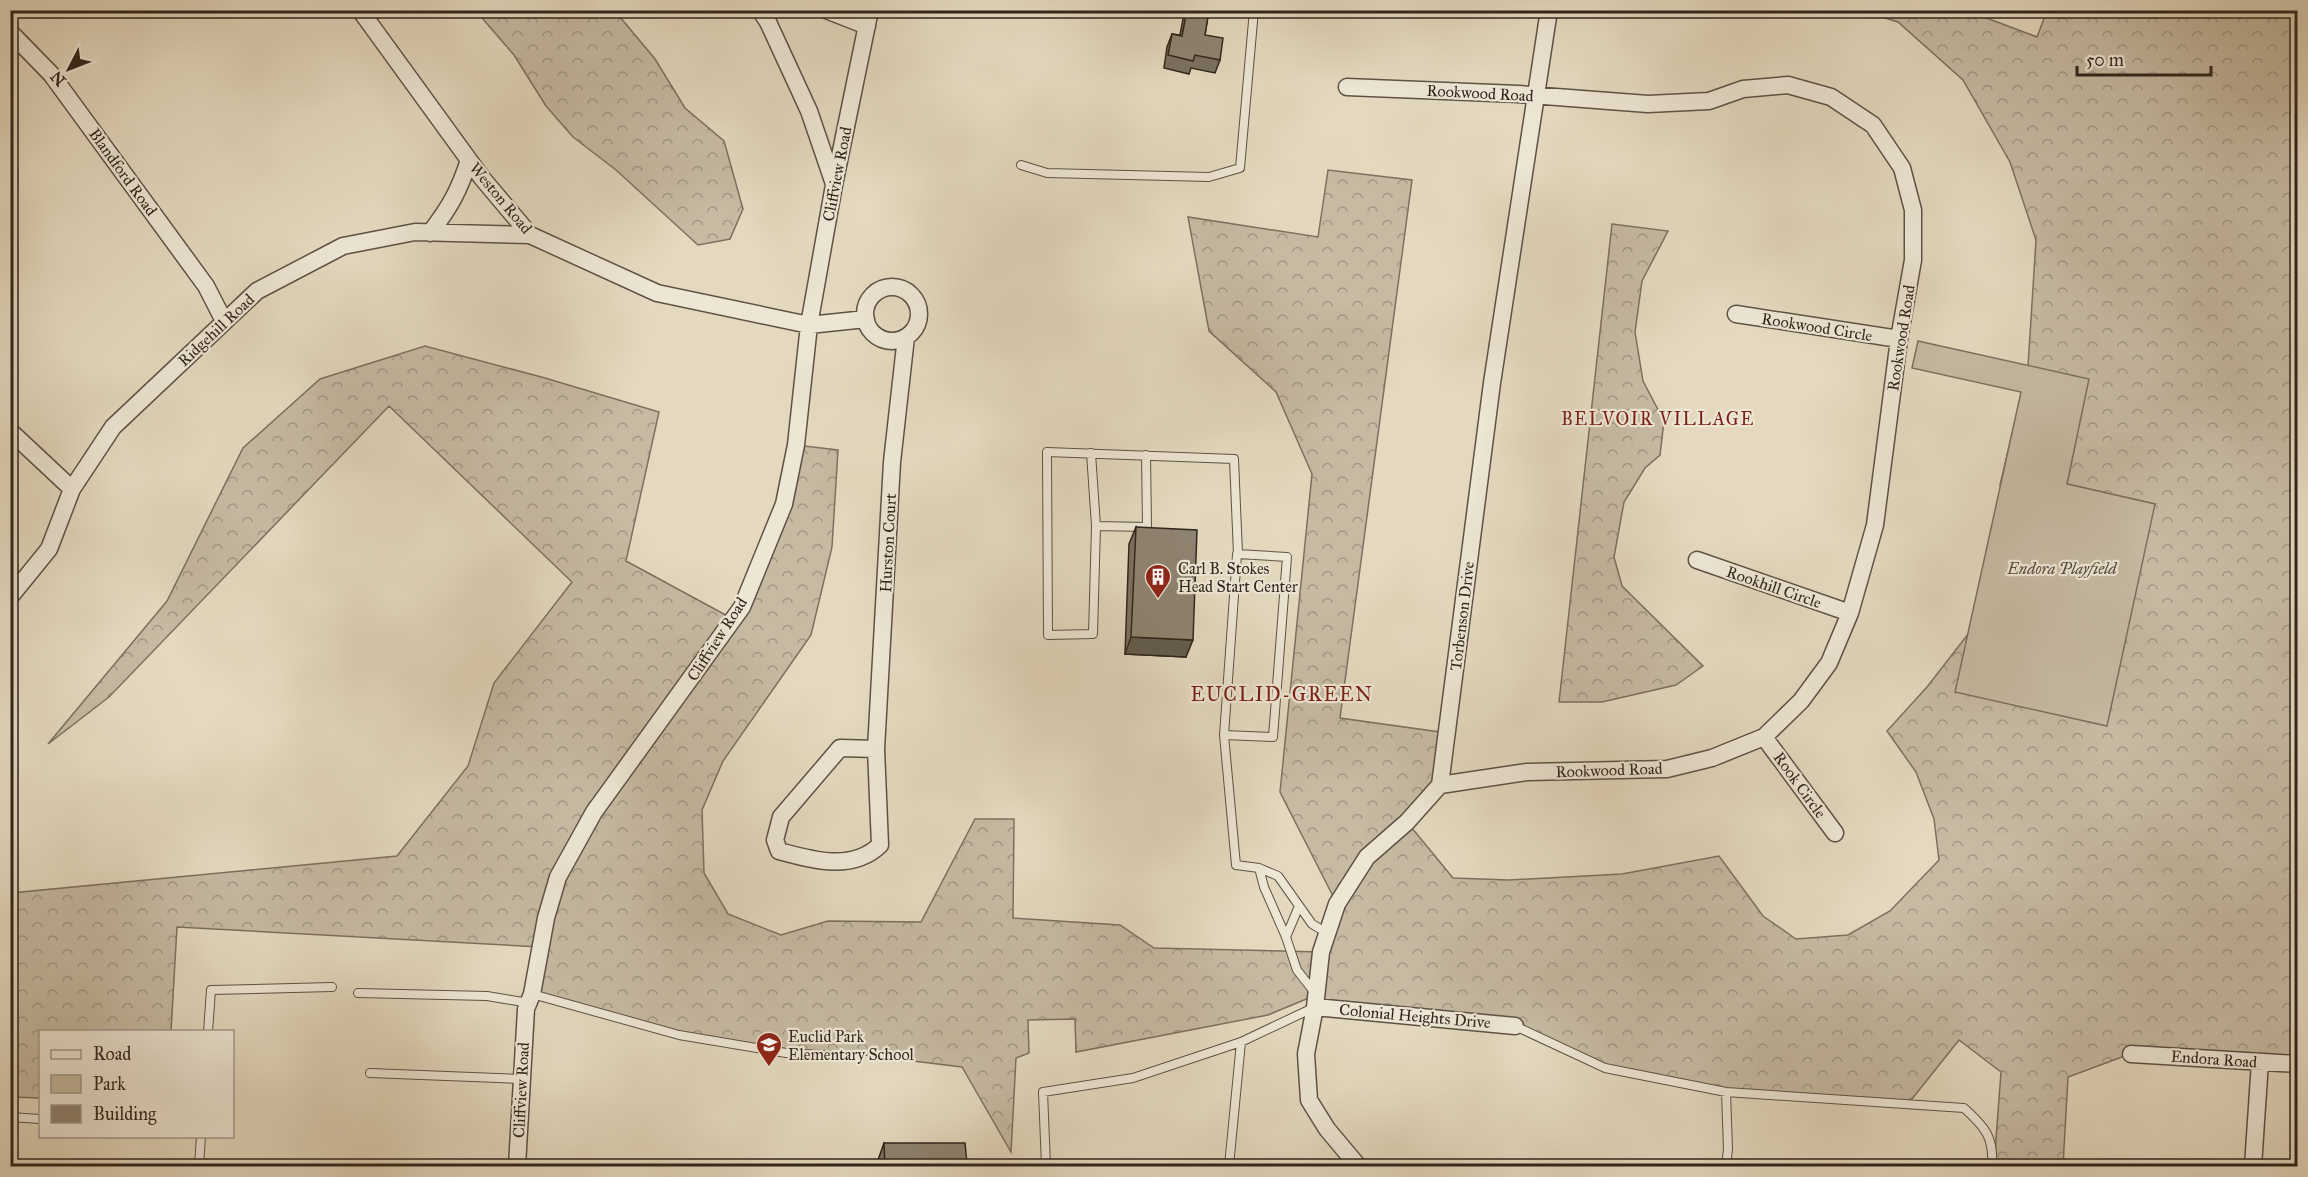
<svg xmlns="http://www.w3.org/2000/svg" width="2308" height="1177" viewBox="0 0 2308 1177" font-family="'IM FELL Great Primer',serif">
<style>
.forest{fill:url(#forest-crowns);stroke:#7c7060;stroke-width:1.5}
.green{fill:#c6baa3;stroke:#7c7060;stroke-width:1.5}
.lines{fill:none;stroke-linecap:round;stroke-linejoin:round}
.service-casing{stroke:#5e5245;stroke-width:10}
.minor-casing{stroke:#5e5245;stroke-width:19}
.service{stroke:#ede6d5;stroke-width:8}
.minor{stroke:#ede6d5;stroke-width:16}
.wall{fill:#7a7161;stroke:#31251c;stroke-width:1.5}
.shaded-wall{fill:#635c4f;stroke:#31251c;stroke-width:1.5}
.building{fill:#8e8371;stroke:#31251c;stroke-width:1.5}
.labels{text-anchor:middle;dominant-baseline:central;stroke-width:4.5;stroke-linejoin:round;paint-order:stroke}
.street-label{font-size:16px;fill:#31251c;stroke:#ede6d5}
.poi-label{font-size:16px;fill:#31251c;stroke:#ede6d5;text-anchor:start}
.park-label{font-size:16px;font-style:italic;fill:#564a3e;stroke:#ede6d5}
.neighbourhood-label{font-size:18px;letter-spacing:1.5px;fill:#7a1f14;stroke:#ede6d5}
.quarter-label{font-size:20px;letter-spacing:1.5px;fill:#7a1f14;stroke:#ede6d5}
</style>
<defs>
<pattern id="forest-crowns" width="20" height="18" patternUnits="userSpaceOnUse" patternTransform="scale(1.5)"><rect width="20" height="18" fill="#c6baa3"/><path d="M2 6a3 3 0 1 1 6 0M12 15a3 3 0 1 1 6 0" fill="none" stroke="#a19784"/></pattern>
</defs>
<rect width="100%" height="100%" fill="#e4d9bf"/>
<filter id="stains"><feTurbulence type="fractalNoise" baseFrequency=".00333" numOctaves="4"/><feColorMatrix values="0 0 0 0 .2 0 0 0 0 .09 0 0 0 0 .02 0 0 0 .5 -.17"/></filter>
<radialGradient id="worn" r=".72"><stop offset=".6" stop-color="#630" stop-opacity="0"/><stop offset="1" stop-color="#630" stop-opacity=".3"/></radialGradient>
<path class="forest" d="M476,11H615L655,59L685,108L724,141L743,209L730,239L698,245L616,170L573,137L546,106L514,55Z
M1862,11H1968L2037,37L2047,11H2297V1064L2130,1054L2068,1077L2063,1166H1994L2001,1072L1959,1040L1908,1104L1726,1092L1605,1068L1515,1026L1315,1007L1316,995L1268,1015L1076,1052L1075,1019L1028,1020L1029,1053L1016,1058L1011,1152L962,1067L864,1055L839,1056L679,1035L532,994L540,947L177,927L171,1031L40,1032V1098L11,1097V893L397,856L468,766L494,683L572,582L389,406L109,697L48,744L167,601L243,448L320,379L425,346L545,378L659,412L626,561L733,619L742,607L796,445L838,450L832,547L811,635L723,761L702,810L704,873L728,914L781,935L828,921L921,922L975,819H1014L1013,918L1120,925L1154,948L1321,952L1337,904L1280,792L1312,474L1276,392L1209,331L1188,217L1318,237L1328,170L1412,180L1340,718L1447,733L1440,785L1407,822L1453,878L1509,880L1622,874L1719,856L1763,916L1796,939L1848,935L1890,911L1939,860L1934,819L1916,772L1887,731L1927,687L1969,633L1956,692L2155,504L2067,484L2076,440L2000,485L2028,366L2036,240L2010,162L1963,80L1898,22Z
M1612,224L1668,231L1642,281L1635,332L1643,381L1664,421L1660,455L1645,468L1624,502L1614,557L1622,586L1703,666L1676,685L1602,702H1559Z"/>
<path class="green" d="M1918,341L2089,379L2067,484L2155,504L2107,726L1955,692L2021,392L1912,368Z"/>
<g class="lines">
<defs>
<path id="service" d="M1021,165L1047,173L1209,177L1240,168L1254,10
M1091,453L1096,526
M1146,455L1147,527L1096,526L1093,634L1048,635L1047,452L1234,459L1238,554
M1224,735L1273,737L1287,557L1237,554L1224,735L1236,865L1259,868L1278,876L1312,924L1327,933
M1259,868L1264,887L1286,937L1297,970L1315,993
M1286,937L1299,906
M358,993L487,996L529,1003
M532,994L679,1035L786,1053L839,1056
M1515,1026L1605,1068L1726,1092L1964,1108C1985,1127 1994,1137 1992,1166
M208,1032L211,990L332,987
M370,1073L522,1079
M1726,1092L1728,1149L1726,1166
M10,1117L40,1119
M199,1166L201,1136
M1046,1166L1043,1092L1133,1078L1241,1042L1315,1007
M1229,1166L1241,1042"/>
<path id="minor" d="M360,10L482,178L530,235L657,293L809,325L866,319
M760,10L768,22L809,111L834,184
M826,10L867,26
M10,32L51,74L206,286L224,321
M1347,87L1518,94L1648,104L1709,101L1743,89L1788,85L1831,97L1873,125L1902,168L1913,210V260L1899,339L1875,525L1850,613L1829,663L1801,701L1764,737L1712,758L1667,769L1527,772L1440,785
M430,233C450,207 459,191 469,160
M865 314a27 27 0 1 1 54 0a27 27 0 1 1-54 0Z
M1736,314L1899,339
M10,431L72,489
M1697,560L1850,613
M10,597L49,549L72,489L113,427L257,291L343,246L415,232L530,235
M1764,737L1835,833
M876,749L840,748L781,817L775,840L779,851C812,860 852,872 880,845L876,749L892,462L906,337
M1315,1007L1515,1026
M2131,1054L2298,1064
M517,1166L526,1009L532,994L546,918L558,877L594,812L742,607L784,504L796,445L809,325L834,185L870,10
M1358,1166L1327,1129L1309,1100L1306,1054L1315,1007L1321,952L1337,904L1367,857L1407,822L1440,785L1492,383L1549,10
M2253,1166L2260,1062"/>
</defs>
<use href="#service" class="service-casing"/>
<use href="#minor" class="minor-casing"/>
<use href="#service" class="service"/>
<use href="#minor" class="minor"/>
</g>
<path class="wall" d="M1186,10H1209L1205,35L1220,60L1215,73L1191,68L1189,74L1164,68L1167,47L1172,34L1180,35L1183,19Z
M1136,527L1186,657L1125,654L1129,544Z
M884,1143L967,1163L989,1167H878V1160Z"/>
<path class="shaded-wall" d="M1131,637L1193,640L1186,657L1125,654Z"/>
<path class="building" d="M1187,10H1209L1205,35L1223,38L1220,60L1195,55L1193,61L1168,55L1172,34L1182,36Z
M1136,527L1197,530L1193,640L1131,637Z
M884,1143H965L967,1163L989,1164V1167H885Z"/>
<defs>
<symbol id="building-pin" viewBox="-11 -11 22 30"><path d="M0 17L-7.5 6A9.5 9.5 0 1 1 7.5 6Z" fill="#8f2418" stroke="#ede6d5"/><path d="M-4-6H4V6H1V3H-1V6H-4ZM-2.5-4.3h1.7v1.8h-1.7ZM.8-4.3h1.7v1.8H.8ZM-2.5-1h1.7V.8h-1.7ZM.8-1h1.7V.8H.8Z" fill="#fff"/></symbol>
<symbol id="school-pin" viewBox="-11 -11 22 30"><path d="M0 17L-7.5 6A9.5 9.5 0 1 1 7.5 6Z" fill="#8f2418" stroke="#ede6d5"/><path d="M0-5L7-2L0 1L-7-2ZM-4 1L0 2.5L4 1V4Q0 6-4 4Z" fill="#fff"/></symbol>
</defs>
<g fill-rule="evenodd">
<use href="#building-pin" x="1143" y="562" width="30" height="40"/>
<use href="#school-pin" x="754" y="1030" width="30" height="40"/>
</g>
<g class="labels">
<g class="street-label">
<text transform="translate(1480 93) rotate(3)">Rookwood Road</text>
<text transform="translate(123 172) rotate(54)">Blandford Road</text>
<text transform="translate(837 174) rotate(-79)">Cliffview Road</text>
<text transform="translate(501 198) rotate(50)">Weston Road</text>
<text transform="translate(1817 327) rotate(9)">Rookwood Circle</text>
<text transform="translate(216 330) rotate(-43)">Ridgehill Road</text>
<text transform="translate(1901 338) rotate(-81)">Rookwood Road</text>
<text transform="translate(888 543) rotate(-87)">Hurston Court</text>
<text transform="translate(1774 587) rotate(19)">Rookhill Circle</text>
<text transform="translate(1462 616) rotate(-83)">Torbenson Drive</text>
<text transform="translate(717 639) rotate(-57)">Cliffview Road</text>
<text transform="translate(1609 770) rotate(-2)">Rookwood Road</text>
<text transform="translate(1800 785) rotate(54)">Rook Circle</text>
<text transform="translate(1415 1016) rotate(5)">Colonial Heights Drive</text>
<text transform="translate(2214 1059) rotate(4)">Endora Road</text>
<text transform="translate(521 1090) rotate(-87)">Cliffview Road</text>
</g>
<g class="poi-label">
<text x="1178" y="568">Carl B. Stokes<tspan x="1178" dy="18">Head Start Center</tspan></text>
<text x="788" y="1036">Euclid Park<tspan x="788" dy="18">Elementary School</tspan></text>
</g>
<g class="park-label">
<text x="2062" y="568">Endora Playfield</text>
</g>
<g class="neighbourhood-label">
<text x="1658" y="419">BELVOIR VILLAGE</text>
</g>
<g class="quarter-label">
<text x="1282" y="694">EUCLID-GREEN</text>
</g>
</g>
<rect width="2308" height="1177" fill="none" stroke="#e4d9bf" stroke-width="36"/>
<rect x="12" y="12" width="2284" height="1153" fill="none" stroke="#31251c" stroke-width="3"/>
<rect x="18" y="18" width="2272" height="1141" fill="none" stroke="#31251c" stroke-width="1.5"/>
<rect x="39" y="1030" width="195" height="108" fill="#ede6d5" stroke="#a2998b" stroke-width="1.5"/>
<rect x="51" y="1050" width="30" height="9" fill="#ede6d5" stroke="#a2998b" stroke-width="1.5"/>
<text x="93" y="1060" font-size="18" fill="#31251c">Road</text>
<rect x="51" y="1075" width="30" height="18" fill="#c6baa3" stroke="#a2998b" stroke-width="1.5"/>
<text x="93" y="1090" font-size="18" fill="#31251c">Park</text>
<rect x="51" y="1105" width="30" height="18" fill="#8e8371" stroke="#a2998b" stroke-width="1.5"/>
<text x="93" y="1120" font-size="18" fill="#31251c">Building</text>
<g transform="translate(69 69) rotate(228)" stroke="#ede6d5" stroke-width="4.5" paint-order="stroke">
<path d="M0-4.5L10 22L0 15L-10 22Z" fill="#31251c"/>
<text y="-9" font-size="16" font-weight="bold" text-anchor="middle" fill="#31251c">N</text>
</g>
<path d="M2077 66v9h134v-9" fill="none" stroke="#31251c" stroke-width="3"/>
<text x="2086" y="66" font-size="18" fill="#31251c" stroke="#ede6d5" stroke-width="4.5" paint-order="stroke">50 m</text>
<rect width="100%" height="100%" filter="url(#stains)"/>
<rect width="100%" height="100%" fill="url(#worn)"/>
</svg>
